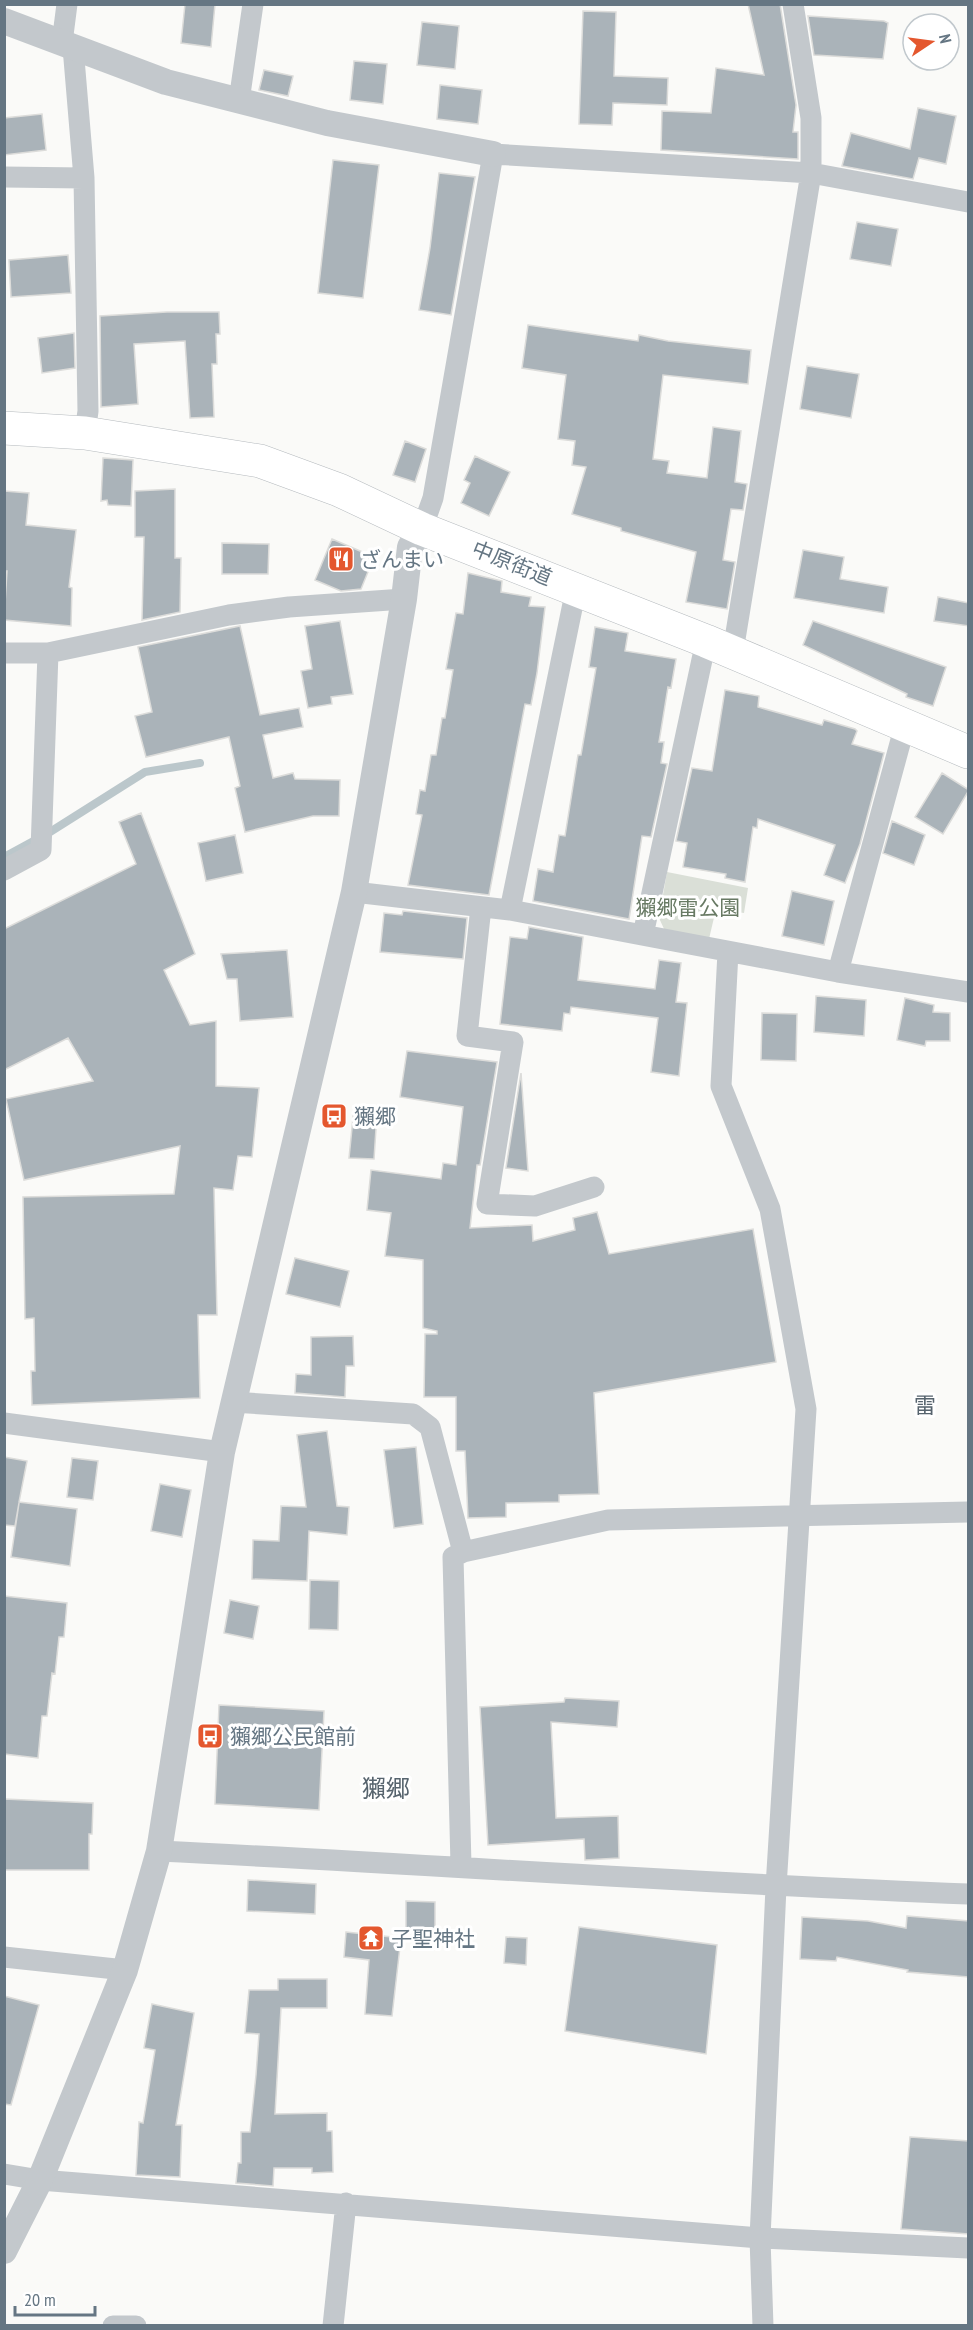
<svg xmlns="http://www.w3.org/2000/svg" width="973" height="2330" viewBox="0 0 973 2330" font-family="'PT Sans Narrow','Noto Sans JP',sans-serif">
<style>
.green{fill:#dadfd7}
.lines{fill:none;stroke-linecap:round;stroke-linejoin:round}
.stream{stroke:#bbc7cb;stroke-width:8}
.building{fill:#aab3b9;stroke:#dcdcda;stroke-width:1.5}
.primary-casing{stroke:#b5babe;stroke-width:34}
.minor{stroke:#c3c8cc;stroke-width:21}
.tertiary{stroke:#c3c8cc;stroke-width:26}
.primary{stroke:#fff;stroke-width:33}
.labels{text-anchor:middle;dominant-baseline:central;stroke-width:6;stroke-linejoin:round;paint-order:stroke}
.poi-label{font-size:21px;fill:#657683;stroke:#fff;text-anchor:start}
.street-label{font-size:21px;fill:#657683;stroke:#fff}
.park-label{font-size:21px;fill:#687a64;stroke:#fff}
.neighbourhood-label{font-size:22px;fill:#57646e;stroke:#fff}
.quarter-label{font-size:24px;fill:#57646e;stroke:#fff}
</style>
<rect width="100%" height="100%" fill="#fafaf8"/>
<path class="green" d="M667,872L748,888L744,913L716,909L709,939L665,931L659,918Z"/>
<g class="lines">
<path class="stream" d="M4,857L50,832L145,772L200,763"/>
</g>
<path class="building" d="M185,4H215L211,47L181,43Z
M748,4H780L796,105L793,132H798V159L661,150L662,111L711,113L716,68L764,75Z
M583,11L616,12L614,76L668,78L667,105L613,103L612,125L579,124Z
M808,16L884,21L888,23L883,59L814,55Z
M422,22L459,26L455,69L417,65Z
M354,61L387,64L383,104L350,100Z
M264,70L293,76L288,96L259,90Z
M440,85L482,90L478,124L437,119Z
M918,108L956,116L946,164L919,158L913,179L842,166L851,133L910,149Z
M42,114L46,150L4,155V118Z
M333,160L379,165L363,298L318,293Z
M439,173L475,177L451,315L419,310L430,248Z
M857,222L898,229L891,266L850,259Z
M68,255L71,293L11,297L9,260Z
M167,312H219L220,334H216L217,364H212L214,417L190,418L185,341L134,344L138,404L101,407L100,316Z
M528,325L638,341L639,335L668,341L751,350L748,384L663,375L653,459L669,461L667,473L707,478L713,427L741,431L735,482L747,484L743,510L731,509L723,560L735,562L727,609L686,602L696,552L621,531V528L572,514L586,467L572,465L575,441L558,439L566,375L522,368Z
M74,333L75,368L42,373L38,338Z
M807,366L859,374L851,418L800,409Z
M405,441L426,449L415,482L393,475Z
M475,456L510,472L489,516L461,503L470,483L464,480Z
M103,458L133,460L131,506L108,505L107,500L101,501Z
M175,489V558H181L180,612L142,620L144,537H135V491Z
M4,491L29,493L26,525L76,530L69,587L72,588L71,626L4,620L7,571H4Z
M332,539L374,557L361,589L341,591L315,580Z
M222,543L269,544L268,574H222Z
M803,550L844,557L840,579L888,587L884,613L794,598Z
M468,573L502,581L501,592L531,597L529,606L545,607L537,673L531,705L525,704L489,895L408,885L422,815L416,814L420,790L425,791L431,755H436L442,718H445L453,670L446,669L456,613L463,614Z
M938,597L969,603V626L934,621Z
M340,621L353,694L331,697L332,704L308,708L301,671L312,669L305,626Z
M813,621L946,667L933,706L906,697L907,694L803,645Z
M240,626L260,715L299,708L303,727L263,735L273,778L293,773L295,779L340,780L339,816H313L245,832L235,788L240,786L229,737L146,757L135,716L152,712L138,647Z
M595,627L628,633L625,651L676,659L671,688L668,687L659,742H664L661,763L667,764L651,837L642,836L629,919L533,901L538,869L553,872L559,835L565,836L578,755H581L596,668L589,667Z
M725,690L759,696L758,707L822,725L824,720L855,729L857,731L852,744L884,753L860,844L845,883L824,875L835,845L758,819L757,828L753,827L745,882L725,878L726,874L683,867L687,843L676,841L692,768L712,771Z
M942,773L969,790L943,834L915,817Z
M141,813L195,954L164,970L190,1025L216,1021V1086L259,1088L252,1157L238,1156L233,1190L214,1188L217,1315H198L200,1398L32,1405L31,1371H35L34,1318L25,1319L23,1197L174,1194L180,1146L24,1180L6,1099L93,1081L68,1038L4,1070V929L136,864L119,822Z
M892,821L925,835L914,865L883,853Z
M235,835L243,873L206,881L198,843Z
M792,891L834,901L824,945L782,936Z
M403,911L467,918L463,959L380,952L384,913L402,915Z
M529,927L583,937L578,980L655,989L659,960L681,963L676,1002L687,1003L679,1076L651,1072L658,1018L571,1007L570,1014L564,1013L562,1031L500,1024L510,937L527,939Z
M287,950L293,1017L240,1021L237,979H227L221,954Z
M816,996L866,1000L864,1036L814,1032Z
M905,998L934,1005L933,1012L950,1013V1041H926L925,1046L897,1040Z
M762,1013L797,1014L796,1061L761,1060Z
M407,1051L497,1062L480,1165H477L470,1228L532,1225L533,1241L575,1230L573,1218L597,1212L609,1254L753,1229L776,1362L594,1393L599,1494L559,1495V1502L506,1503V1517L468,1518L465,1451H456V1397H424L425,1334H437V1331L423,1328V1260L385,1256L391,1213L367,1210L371,1170L441,1179L443,1163L456,1165L463,1107L400,1097Z
M521,1073L528,1171L506,1168Z
M354,1108L377,1113L374,1159L349,1158Z
M295,1258L349,1271L340,1307L286,1294Z
M353,1336L354,1366H346L345,1397L295,1393L296,1374L311,1375V1337Z
M327,1431L337,1506L349,1507L347,1535L309,1531L307,1581L252,1579L253,1540L279,1541L281,1506L306,1507L297,1435Z
M416,1447L423,1524L394,1528L384,1450Z
M4,1457L27,1461L19,1502L77,1509L70,1566L11,1557L19,1503L15,1526L4,1525Z
M72,1458L98,1461L93,1500L67,1497Z
M160,1484L191,1490L182,1537L151,1531Z
M310,1580L339,1581L338,1630L309,1629Z
M4,1596L67,1603L64,1637H59L55,1674L52,1673L47,1716H42L38,1758L4,1754Z
M230,1600L259,1606L253,1639L224,1633Z
M565,1698L619,1701L617,1727L551,1722L556,1818L618,1816L619,1858L585,1860L584,1839L488,1845L480,1707L564,1702Z
M219,1705L324,1711L319,1810L215,1804Z
M4,1799L93,1803L92,1834H89V1870H4Z
M248,1880L316,1884L315,1914L247,1911Z
M406,1901L435,1902V1931L406,1930Z
M907,1916L969,1921V1977L907,1972L908,1970L837,1957L836,1961L800,1959L802,1917L868,1921L906,1928Z
M579,1927L717,1945L706,2054L565,2031Z
M346,1932L401,1938L392,2016L365,2014L369,1960L344,1957Z
M506,1937L527,1938L526,1965L504,1963Z
M278,1979H327V2008H281L275,2114L327,2113V2131H332L333,2172L312,2173V2168H274L273,2186L236,2183L238,2163H241V2132H250L256,2075L259,2034L245,2033L249,1990H278Z
M4,1996L39,2005L11,2105L4,2104Z
M152,2004L194,2013L176,2125H182L180,2177L136,2175L139,2122L143,2123L155,2050L144,2048Z
M910,2137L969,2141V2234L901,2229Z"/>
<g class="lines">
<defs>
<path id="primary" d="M4,428L85,433L260,461L339,490L422,529L706,641L968,752"/>
</defs>
<use href="#primary" class="primary-casing"/>
<path class="minor" d="M62,43L67,4
M73,47L84,178L88,411L85,433
M239,101L253,4
M4,177L84,178
M422,529L433,498L493,154L811,173L968,202
M730,652L735,639L811,173V118L793,4
M4,653H48L229,615L289,607L404,599
M4,870L41,850L48,653
M354,892L510,910L838,972L968,992
M481,907L467,1036L513,1042L487,1204L535,1206L594,1187
M510,910L576,589
M643,935L706,641
M728,952L721,1086L770,1209L806,1409L776,1887L760,2238L763,2326
M838,972L905,725
M232,1402L413,1414L430,1427L463,1552
M4,1423L222,1452
M159,1851C429,1864 699,1884 968,1894
M461,1865L453,1557L463,1552L608,1520L968,1512
M4,1957L125,1970
M4,2174L40,2180L760,2238L968,2248
M113,2326H136
M333,2326L346,2203"/>
<path class="tertiary" d="M4,21L166,82L327,123L493,154
M4,2251L40,2180L125,1970L159,1851L222,1452L354,892L404,599L410,547L422,529"/>
<use href="#primary" class="primary"/>
</g>
<defs>
<symbol id="restaurant-square" viewBox="-11 -11 22 22"><rect x="-9" y="-9" width="18" height="18" rx="4" fill="#e4572e" stroke="#fff"/><path d="M-5-6h1v4h1v-4h1v4h1v-4h1v5L-1.5 .5V6h-2V.5L-5-1ZM5-6V6H3V1.5H1.5Q1.5-4 5-6Z" fill="#fff"/></symbol>
<symbol id="bus-square" viewBox="-11 -11 22 22"><rect x="-9" y="-9" width="18" height="18" rx="4" fill="#e4572e" stroke="#fff"/><path d="M-5-6H5V4H4V6H2V4H-2V6H-4V4H-5ZM-3.5-4V0h7V-4ZM-3.5 1.2v1.5H-2V1.2ZM2 1.2v1.5H3.5V1.2Z" fill="#fff"/></symbol>
<symbol id="temple-square" viewBox="-11 -11 22 22"><rect x="-9" y="-9" width="18" height="18" rx="4" fill="#e4572e" stroke="#fff"/><path d="M0-6L5-2H3V0L6.5 2.5H4V6H1.5V3h-3V6H-4V2.5H-6.5L-3 0V-2H-5Z" fill="#fff"/></symbol>
</defs>
<g fill-rule="evenodd">
<use href="#restaurant-square" x="326" y="544" width="30" height="30"/>
<use href="#bus-square" x="319" y="1101" width="30" height="30"/>
<use href="#bus-square" x="195" y="1721" width="30" height="30"/>
<use href="#temple-square" x="356" y="1923" width="30" height="30"/>
</g>
<g class="labels">
<g class="poi-label">
<text x="360" y="559">ざんまい</text>
<text x="354" y="1116">獺郷</text>
<text x="230" y="1736">獺郷公民館前</text>
<text x="391" y="1938">子聖神社</text>
</g>
<g class="street-label">
<text transform="translate(512 563) rotate(22)">中原街道</text>
</g>
<g class="park-label">
<text x="688" y="907">獺郷雷公園</text>
</g>
<g class="neighbourhood-label">
<text x="925" y="1405">雷</text>
</g>
<g class="quarter-label">
<text x="386" y="1788">獺郷</text>
</g>
</g>
<rect width="973" height="2330" fill="none" stroke="#657683" stroke-width="12"/>
<g transform="translate(931 42) rotate(77)"><circle r="28" fill="#ffffff" stroke="#c1c8cd" stroke-width="1.5"/>
<path d="M0-4.5L10 22L0 15L-10 22Z" fill="#e4572e"/>
<text y="-9" font-size="16" font-weight="bold" text-anchor="middle" fill="#657683">N</text>
</g>
<path d="M15 2306v9h80v-9" fill="none" stroke="#657683" stroke-width="3"/>
<text x="24" y="2306" font-size="18" fill="#657683" stroke="#ffffff" stroke-width="4.5" paint-order="stroke">20 m</text>
</svg>
